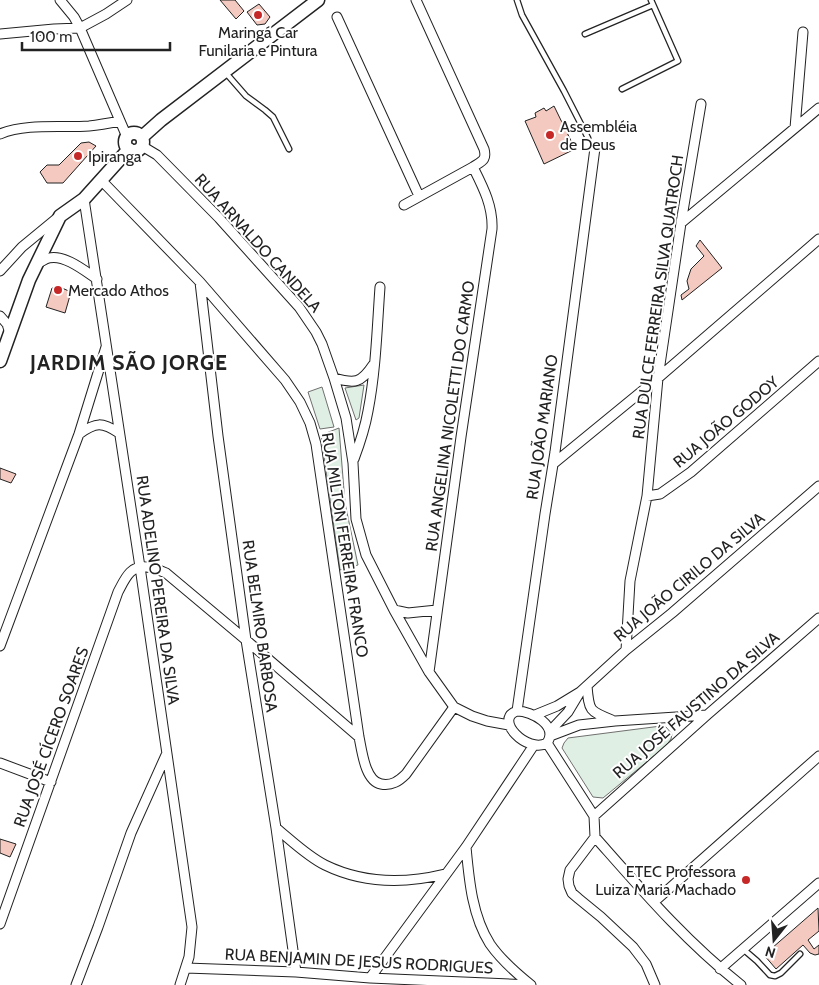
<svg xmlns="http://www.w3.org/2000/svg" width="819" height="985" viewBox="0 0 819 985" font-family="Cabin,sans-serif">
<style>
.green{fill:#e0efe3;stroke:#6f6f6f}
.building{fill:#f3c9c0;stroke:#222}
.lines{fill:none;stroke-linecap:round;stroke-linejoin:round}
.lane-casing{stroke:#222;stroke-width:7}
.street-casing{stroke:#222;stroke-width:11}
.secondary-casing{stroke:#222;stroke-width:15}
.lane{stroke:#fff;stroke-width:4.5}
.street{stroke:#fff;stroke-width:9}
.secondary{stroke:#fff;stroke-width:12}
.poi-dot{fill:#c62828;stroke:#fff;stroke-width:2}
.labels{text-anchor:middle;dominant-baseline:central;stroke-width:4;stroke-linejoin:round;paint-order:stroke}
.poi-label{font-size:16px;fill:#222;stroke:#fff;text-anchor:start}
.street-label{font-size:16px;fill:#222;stroke:#fff}
.district-label{font-size:21px;font-weight:bold;letter-spacing:1px;fill:#222;stroke:#fff}
</style>
<rect width="100%" height="100%" fill="#fff"/>
<path class="green" d="M364,385L359,418L356,420L345,388Z
M322,387L334,427L320,429L308,392Z
M339,428L345,503L358,565L340,570L321,435Z
M661,726L666,727L672,734L671,739L666,746L603,798L593,797L562,748L564,743L568,738Z"/>
<path class="building" d="M220,0H235L244,11L236,19Z
M259,4L270,17L265,24L257,25L247,12Z
M554,106L575,149L544,164L525,121L536,117L535,113L544,108L546,111Z
M89,142L96,146L63,183H47L40,172L47,165H59L81,143Z
M700,240L722,268L682,300L681,295L689,289L687,281L691,269L704,256L696,246Z
M52,288H62L71,292L65,313L46,307Z
M0,468L16,474L11,483L0,479Z
M0,839L16,844L10,857L0,853Z
M818,908L819,931L808,940L814,949L819,945V954L815,955L810,953L803,945L776,969L764,955Z"/>
<g class="lines">
<defs>
<path id="lane" d="M517,0L522,15L564,91L588,138
M585,34L653,5
M225,72L246,96L265,110L273,117L289,149
M622,89L678,61L651,0
M743,949L757,961L770,975L775,976L781,973L800,954"/>
<path id="street" d="M60,0L74,17L80,28L127,137
M337,17L419,196
M0,34L54,29L80,28L106,14L127,0
M795,128L803,32
M0,134C26,123 61,128 89,126C99,125 110,123 120,121
M142,146L157,155L219,218L299,307L316,332L322,344L334,378L346,418L353,463L356,519L366,555L394,610L429,672L454,707L472,716L487,721L509,725
M101,180L200,282L285,380L300,402L310,423L316,444L359,737C362,751 365,781 381,784C392,786 399,781 406,774L454,707
M84,199L140,567L192,927L189,957L180,985
M404,205L473,167C482,161 487,160 484,149L416,0
M681,223L819,108
M38,263C41,262 45,259 49,258C64,254 85,271 97,279
M0,271L22,247L56,219
M200,282L218,436L246,640L276,828L296,972
M0,316L7,324L10,333
M334,378C355,384 361,383 373,365
M79,434C96,422 102,422 119,433
M354,459C360,443 365,428 368,411C376,370 377,328 380,287
M553,464L658,378L819,239
M647,496L660,494L691,472L819,361
M394,610L408,613L437,610
M0,646L79,434L106,347
M626,650L630,581L647,496L658,378L681,223L701,104
M429,672L461,437L492,229C493,206 483,187 473,167
M587,686C589,711 589,711 612,720
M517,711L545,514L555,452L595,148
M517,711C532,711 559,726 547,743C527,754 493,719 517,711Z
M535,715L557,706L580,692L626,650L672,613L819,486
M550,731L568,712L580,692
M550,736L579,725L615,721L707,715
M547,743L594,816L595,837C641,889 686,942 741,985
M0,763L51,782
M594,816L707,715L819,618
M276,828C292,841 307,856 325,865C364,884 404,884 445,874
M595,837L570,870L568,879L569,886L572,893L579,899L601,917L633,947L646,964L655,985
M466,847C469,879 472,916 490,944C501,960 516,973 531,985
M654,902L819,756
M0,924L118,592C125,579 130,565 147,567C154,568 159,570 166,573L246,640L359,737
M186,968L296,972L370,978L531,985
M720,969L819,883
M370,978L466,847L534,745
M76,985L98,927L131,833L166,755"/>
<path id="secondary" d="M125 142a9 9 0 1 1 18 0a9 9 0 1 1-18 0Z
M142,137L161,120L318,0
M0,361L29,280L60,216L84,199L129,149"/>
</defs>
<use href="#lane" class="lane-casing"/>
<use href="#street" class="street-casing"/>
<use href="#secondary" class="secondary-casing"/>
<use href="#lane" class="lane"/>
<use href="#street" class="street"/>
<use href="#secondary" class="secondary"/>
</g>
<g class="poi-dot">
<circle cx="258" cy="15" r="5"/>
<circle cx="550" cy="135" r="5"/>
<circle cx="78" cy="156" r="5"/>
<circle cx="58" cy="290" r="5"/>
<circle cx="746" cy="880" r="5"/>
</g>
<g class="labels">
<g class="poi-label">
<text x="258" y="32" text-anchor="middle">Maringá Car<tspan x="258" dy="18">Funilaria e Pintura</tspan></text>
<text x="560" y="126">Assembléia<tspan x="560" dy="18">de Deus</tspan></text>
<text x="88" y="156">Ipiranga</text>
<text x="68" y="290">Mercado Athos</text>
<text x="736" y="871" text-anchor="end">ETEC Professora<tspan x="736" dy="18">Luiza Maria Machado</tspan></text>
</g>
<g class="street-label">
<text transform="translate(258 243) rotate(48)">RUA ARNALDO CANDELA</text>
<text transform="translate(658 297) rotate(-82)">RUA DULCE FERREIRA SILVA QUATROCH</text>
<text transform="translate(450 416) rotate(-82)">RUA ANGELINA NICOLETTI DO CARMO</text>
<text transform="translate(726 422) rotate(-40)">RUA JOÃO GODOY</text>
<text transform="translate(542 427) rotate(-82)">RUA JOÃO MARIANO</text>
<text transform="translate(345 545) rotate(81)">RUA MILTON FERREIRA FRANCO</text>
<text transform="translate(689 577) rotate(-40)">RUA JOÃO CIRILO DA SILVA</text>
<text transform="translate(158 590) rotate(82)">RUA ADELINO PEREIRA DA SILVA</text>
<text transform="translate(260 626) rotate(82)">RUA BELMIRO BARBOSA</text>
<text transform="translate(696 705) rotate(-41)">RUA JOSÉ FAUSTINO DA SILVA</text>
<text transform="translate(51 737) rotate(-70)">RUA JOSÉ CÍCERO SOARES</text>
<text transform="translate(359 961) rotate(3)">RUA BENJAMIN DE JESUS RODRIGUES</text>
</g>
<g class="district-label">
<text x="129" y="362">JARDIM SÃO JORGE</text>
</g>
</g>
<g transform="translate(774 940) rotate(197)" stroke="#ffffff" stroke-width="4" paint-order="stroke">
<path d="M0-4L9 19L0 12L-9 19Z" fill="#222222"/>
<text y="-8" font-size="14" font-weight="bold" text-anchor="middle" fill="#222222">N</text>
</g>
<path d="M22 42v8h148v-8" fill="none" stroke="#222222" stroke-width="2.5"/>
<text x="30" y="42" font-size="15" fill="#222222" stroke="#ffffff" stroke-width="4" paint-order="stroke">100 m</text>
</svg>
